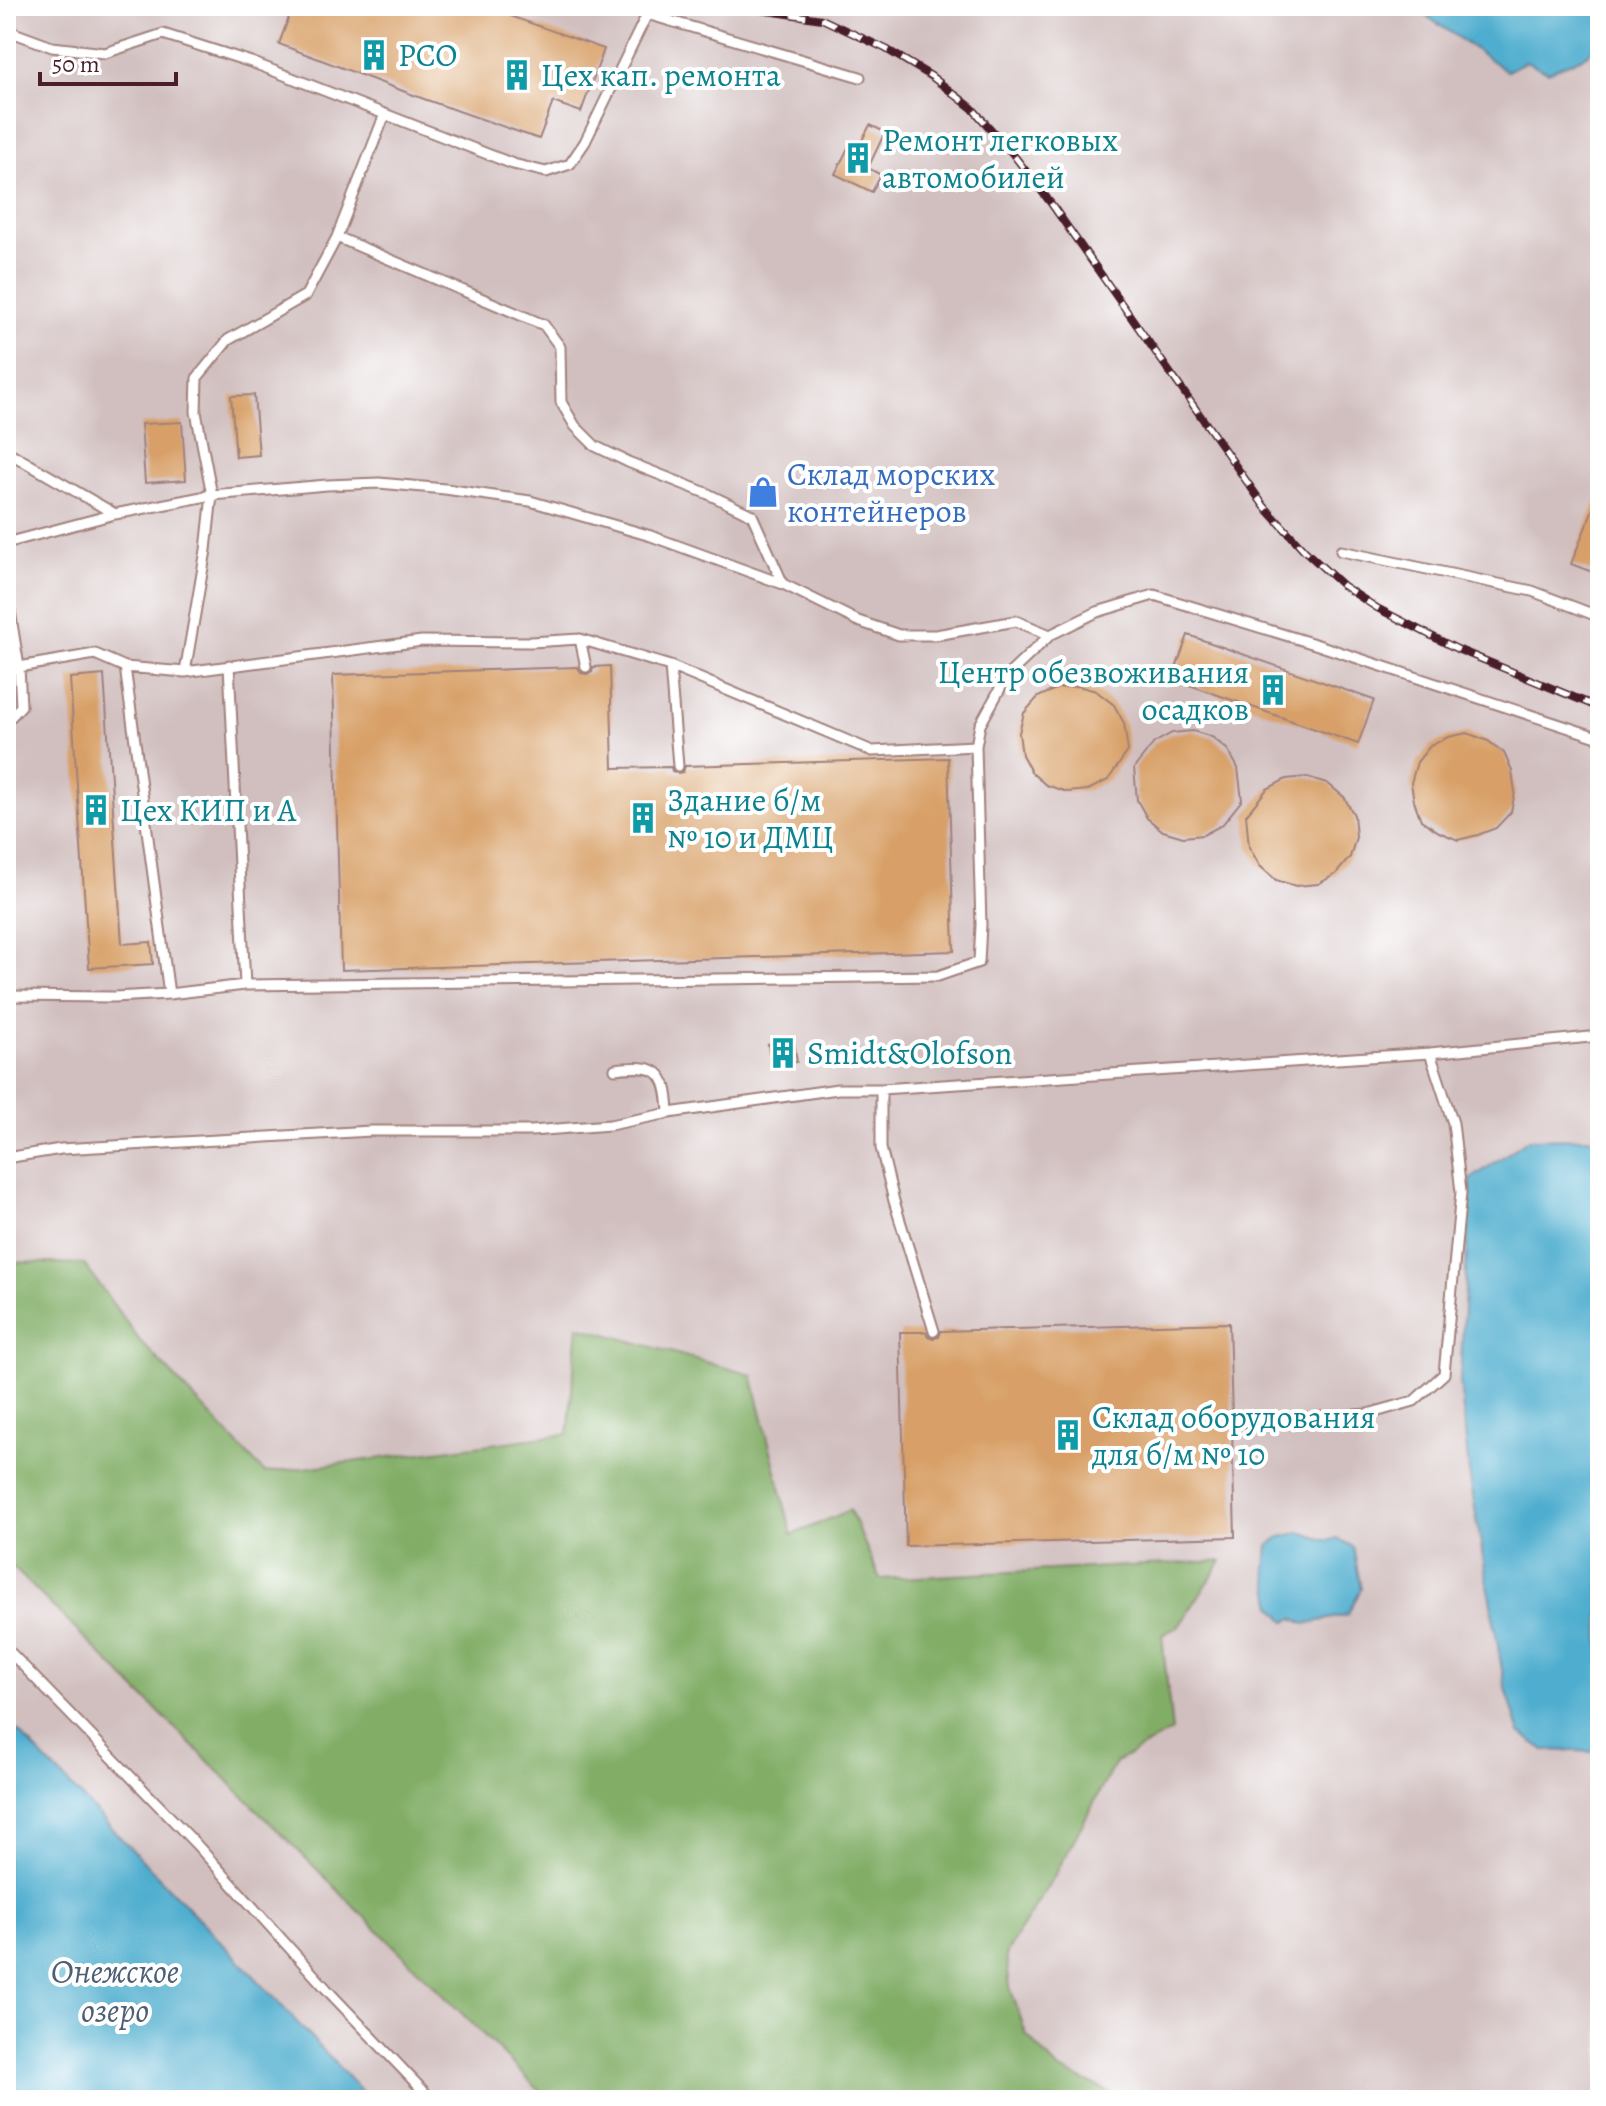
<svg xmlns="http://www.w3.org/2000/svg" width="1606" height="2106" viewBox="0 0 1606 2106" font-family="Alegreya,serif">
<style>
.industrial{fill:#d1bfbf}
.forest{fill:#81ad66;stroke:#666648;stroke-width:2}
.water{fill:#50aecf;stroke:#4d667d;stroke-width:2}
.building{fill:#d8a067}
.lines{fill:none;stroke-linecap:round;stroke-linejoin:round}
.service-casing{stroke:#a0817c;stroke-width:13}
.service{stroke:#fff;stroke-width:9}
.rail-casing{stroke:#4a1f2b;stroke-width:8}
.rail{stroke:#fff;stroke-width:5;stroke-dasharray:15;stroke-linecap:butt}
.labels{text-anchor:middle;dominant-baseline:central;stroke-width:8;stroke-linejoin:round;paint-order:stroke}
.culture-label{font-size:32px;fill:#0d838f;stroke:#fff;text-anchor:start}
.shop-label{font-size:32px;fill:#366cbe;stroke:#fff;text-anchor:start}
.water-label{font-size:34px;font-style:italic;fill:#4d5f75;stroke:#fff}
</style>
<rect width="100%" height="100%" fill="#fff"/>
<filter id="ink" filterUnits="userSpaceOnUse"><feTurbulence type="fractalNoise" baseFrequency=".0125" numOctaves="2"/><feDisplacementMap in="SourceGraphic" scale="16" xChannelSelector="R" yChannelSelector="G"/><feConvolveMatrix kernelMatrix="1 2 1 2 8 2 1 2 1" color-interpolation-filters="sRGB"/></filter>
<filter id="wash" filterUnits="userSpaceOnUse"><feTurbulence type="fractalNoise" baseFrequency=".006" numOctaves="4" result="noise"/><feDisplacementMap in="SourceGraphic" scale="32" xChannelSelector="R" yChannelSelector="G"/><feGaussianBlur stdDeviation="1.8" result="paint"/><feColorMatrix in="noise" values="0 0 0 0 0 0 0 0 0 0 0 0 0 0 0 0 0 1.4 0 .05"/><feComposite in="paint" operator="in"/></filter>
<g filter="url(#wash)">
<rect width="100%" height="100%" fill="#f6e3cd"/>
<path class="industrial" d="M6,6H1600V2100H369L253,1975L6,1719Z"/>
<path class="forest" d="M6,1262L84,1264L140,1341L265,1473L568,1434L578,1326L752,1375L792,1535L850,1510L880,1579L1222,1561L1179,1626L1162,1635L1172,1731L1115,1763L1054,1877L1018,1933L1006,1955L1010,1987L1026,2034L1058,2069L1114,2094L1143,2100H549L6,1560Z"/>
<path class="water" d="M1412,6H1600V42L1587,55L1548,72L1526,61L1507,71Z
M1600,1138V1752L1545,1750L1520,1733L1504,1682L1469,1472L1460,1381L1471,1179L1529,1139Z
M1299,1532L1328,1541L1337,1538L1353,1547L1361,1589L1347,1615L1305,1624L1294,1618L1286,1621L1273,1607L1266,1569L1268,1546L1279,1538Z
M6,1719L253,1975L369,2100H6Z"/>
<g id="blocks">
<path class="building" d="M293,6H482L604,49L581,112L553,102L539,139L424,99L279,44Z
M870,125L885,132L868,168L881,175L872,192L835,174L850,144L858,148Z
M254,395L259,455L236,457L231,396Z
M182,422L186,480L145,483L141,424Z
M1599,494H1600V575L1571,564Z
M1188,635L1374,700L1358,744L1172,679Z
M610,666L613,768L671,767L672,771L678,773L683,772L685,766L948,758L954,951L341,970L333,675L578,667L581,673L587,674L592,672L593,667Z
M104,675L122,944L151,942L153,964L89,968L70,678Z
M1078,686L1096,691L1114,705L1124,723L1128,751L1108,780L1088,790L1067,792L1046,785L1032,773L1022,755L1019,733L1024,713L1038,697L1058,688Z
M1193,731L1212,737L1228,750L1238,768L1242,800L1222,825L1203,835L1183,837L1163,831L1147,818L1137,800L1134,768L1154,743L1172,733Z
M1467,733L1488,741L1504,753L1512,771L1515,792L1511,812L1496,828L1478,835L1458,840L1439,832L1421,820L1414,801L1411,783L1417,762L1430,746L1448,737Z
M1307,777L1327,783L1344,797L1354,815L1356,837L1350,857L1336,874L1318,884L1296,886L1276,880L1260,866L1249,847L1246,815L1267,789L1286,779Z
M794,1042L797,1062L772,1065L768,1044Z
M1229,1323L1232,1416L1229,1422L1232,1428L1235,1537L906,1546L900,1332H926L928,1336L933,1338L939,1337L941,1331Z"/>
</g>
</g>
<g filter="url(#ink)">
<use href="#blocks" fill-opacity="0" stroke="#a0817c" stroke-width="2"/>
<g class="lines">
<defs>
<path id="service" d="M647,14L860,77
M6,30L52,47L105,53L163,34L251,62L513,164L546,172L570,164L585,142L651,6
M385,114L337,237L306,295L228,340L197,378L196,412L212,495L327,485L379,483L445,489L530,501L651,536L783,584L858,621L899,635H936L1016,621L1050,635
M337,237L544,325L560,347L561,402L575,426L595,446L628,462L706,493L752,515L783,584
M6,451L115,514
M6,543L115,514L212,495L206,550L185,672
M1341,551L1532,591L1600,617
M6,586L19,667L21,706L6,722
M580,639L586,667
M229,665L245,985
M670,666L678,766
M19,667L95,654L125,667
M169,994L125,667L185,672L422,641L531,642L580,639L670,666L872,751L976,746
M6,996L114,997L169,994L245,985L938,976L979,962L981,925L976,746L980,725L1007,676L1050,635L1097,612L1154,595L1318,645L1600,738
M615,1069C658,1064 667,1070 669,1113
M881,1089V1148L894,1201L934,1331
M6,1158L61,1149L371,1131H531L610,1125L669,1113L838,1089H881L1430,1053L1600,1036
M1236,1422L1368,1414L1414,1401L1444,1374L1461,1192L1453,1123L1430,1053
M6,1648L196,1844L331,1994L432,2100"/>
</defs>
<use href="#service" class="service-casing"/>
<use href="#service" class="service"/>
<defs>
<path id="rail" d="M732,6L822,19L886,49L931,76L972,108L1012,153L1050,202L1264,506L1305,551L1342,585L1377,608L1457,649L1600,708"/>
</defs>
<use href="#rail" class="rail-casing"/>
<use href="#rail" class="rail"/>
</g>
</g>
<defs>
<symbol id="building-bare" viewBox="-9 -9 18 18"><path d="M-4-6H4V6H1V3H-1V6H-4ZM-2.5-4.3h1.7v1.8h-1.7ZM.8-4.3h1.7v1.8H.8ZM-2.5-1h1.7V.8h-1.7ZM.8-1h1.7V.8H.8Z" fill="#0f9aa8" stroke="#fff" stroke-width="2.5" paint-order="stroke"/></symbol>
<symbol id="shop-bare" viewBox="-9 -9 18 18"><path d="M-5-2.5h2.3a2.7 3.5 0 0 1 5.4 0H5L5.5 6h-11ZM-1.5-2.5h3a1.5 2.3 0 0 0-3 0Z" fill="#3f7fe0" stroke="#fff" stroke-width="2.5" paint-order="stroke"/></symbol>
</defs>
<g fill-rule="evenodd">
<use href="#building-bare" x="352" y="33" width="44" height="44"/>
<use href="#building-bare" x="495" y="53" width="44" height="44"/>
<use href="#building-bare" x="836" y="136" width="44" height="44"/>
<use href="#shop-bare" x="741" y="470" width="44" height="44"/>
<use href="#building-bare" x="1251" y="668" width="44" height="44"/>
<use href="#building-bare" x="74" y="788" width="44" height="44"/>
<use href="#building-bare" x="621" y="796" width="44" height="44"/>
<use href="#building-bare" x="761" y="1031" width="44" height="44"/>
<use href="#building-bare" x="1046" y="1413" width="44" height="44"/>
</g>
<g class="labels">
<g class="culture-label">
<text x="398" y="55">РСО</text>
<text x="541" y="75">Цех кап. ремонта</text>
<text x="882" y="140">Ремонт легковых<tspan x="882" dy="37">автомобилей</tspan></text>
<text x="1249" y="672" text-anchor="end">Центр обезвоживания<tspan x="1249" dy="37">осадков</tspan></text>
<text x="667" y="800">Здание б/м<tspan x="667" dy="37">№ 10 и ДМЦ</tspan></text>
<text x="120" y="810">Цех КИП и А</text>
<text x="807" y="1053">Smidt&amp;Olofson</text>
<text x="1092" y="1417">Склад оборудования<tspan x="1092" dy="37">для б/м № 10</tspan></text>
</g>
<g class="shop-label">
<text x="787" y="474">Склад морских<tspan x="787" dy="37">контейнеров</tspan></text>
</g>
<g class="water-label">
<text x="115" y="1971">Онежское<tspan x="115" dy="39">озеро</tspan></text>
</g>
</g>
<rect width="1606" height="2106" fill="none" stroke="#fff" stroke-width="32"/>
<path d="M40 72v12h136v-12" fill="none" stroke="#4a1f2b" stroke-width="4"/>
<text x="52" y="72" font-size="24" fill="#4a1f2b" stroke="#ffffff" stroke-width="6" paint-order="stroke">50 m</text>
</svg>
